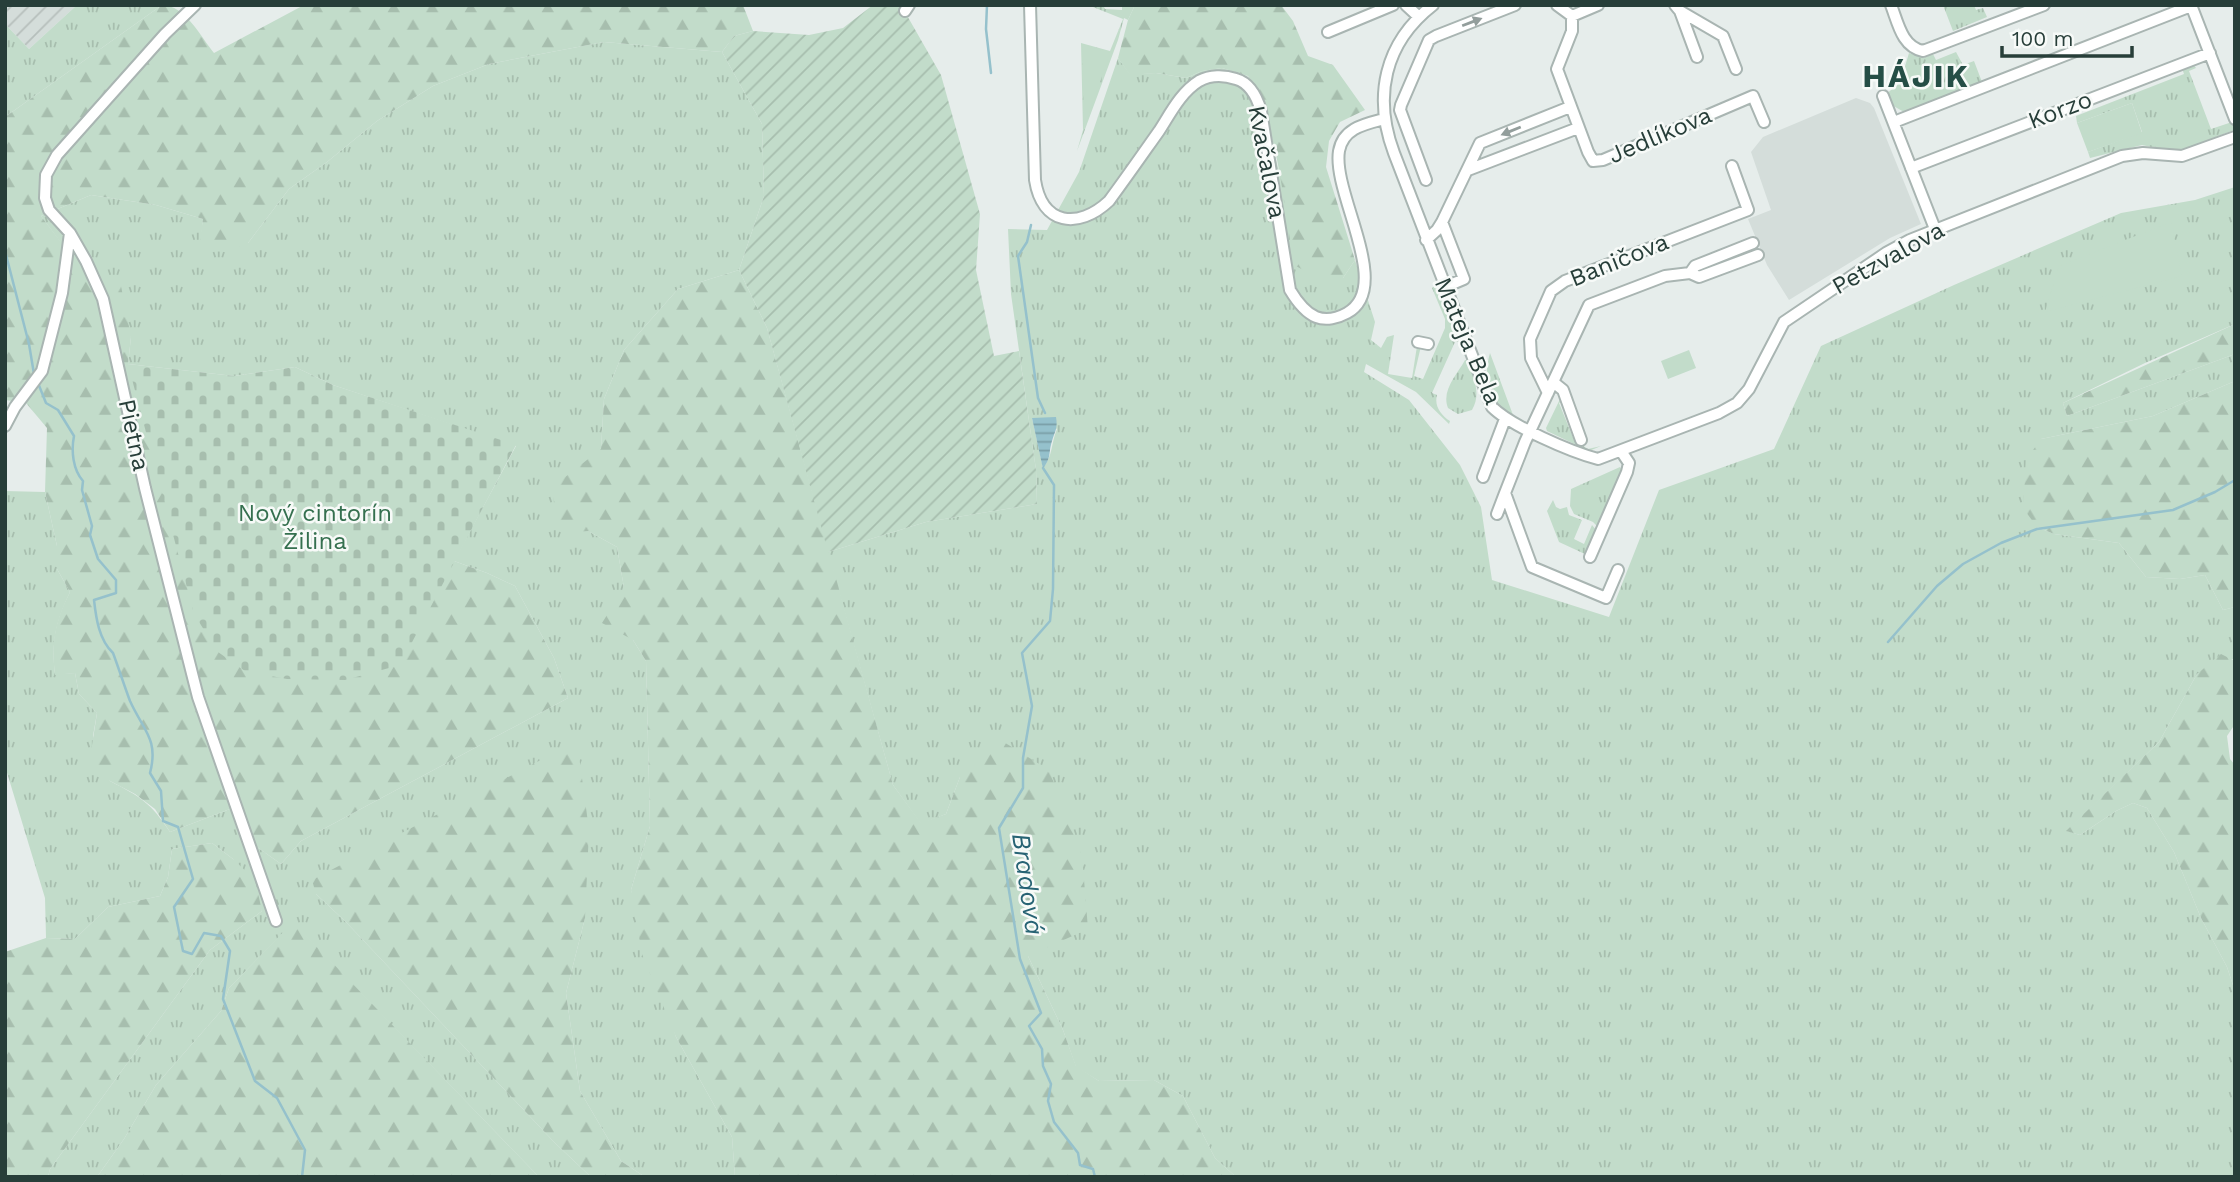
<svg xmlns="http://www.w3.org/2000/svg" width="2240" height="1182" viewBox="0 0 2240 1182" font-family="'Work Sans',sans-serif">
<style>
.built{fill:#d4ddda}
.industrial{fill:url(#industrial-furrows)}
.grass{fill:url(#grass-tufts);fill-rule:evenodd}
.forest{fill:url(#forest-firs)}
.cemetery{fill:url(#cemetery-stones)}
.park{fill:#c2dcca}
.garden{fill:url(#garden-furrows)}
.water{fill:url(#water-rules)}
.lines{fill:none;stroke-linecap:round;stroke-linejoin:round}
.stream{stroke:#95c1cc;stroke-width:2.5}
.minor-casing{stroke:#a9b5b2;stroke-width:14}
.minor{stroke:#fff;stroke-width:10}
.oneway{fill:#939e9c}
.labels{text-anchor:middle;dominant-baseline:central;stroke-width:5;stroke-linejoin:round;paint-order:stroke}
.street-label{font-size:24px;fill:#273e39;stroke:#f7faf8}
.park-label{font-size:24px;fill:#35704f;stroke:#f7faf8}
.water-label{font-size:26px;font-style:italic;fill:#276374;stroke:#f7faf8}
.district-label{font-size:32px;font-weight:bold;letter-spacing:2px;fill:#254e46;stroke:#f7faf8}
</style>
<defs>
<pattern id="industrial-furrows" width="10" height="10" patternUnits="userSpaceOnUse" patternTransform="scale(1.75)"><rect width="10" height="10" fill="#d4ddda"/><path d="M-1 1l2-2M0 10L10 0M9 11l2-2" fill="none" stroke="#b6bfbc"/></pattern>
<pattern id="grass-tufts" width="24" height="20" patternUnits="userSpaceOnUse" patternTransform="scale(1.75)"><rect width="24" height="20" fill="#c2dcca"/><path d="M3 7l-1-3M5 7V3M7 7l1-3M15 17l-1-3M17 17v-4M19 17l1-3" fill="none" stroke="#a7beae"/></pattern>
<pattern id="forest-firs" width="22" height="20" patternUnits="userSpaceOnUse" patternTransform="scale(1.75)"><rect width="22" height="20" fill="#c2dcca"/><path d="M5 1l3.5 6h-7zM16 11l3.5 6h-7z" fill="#a7beae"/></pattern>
<pattern id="cemetery-stones" width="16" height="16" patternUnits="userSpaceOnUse" patternTransform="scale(1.75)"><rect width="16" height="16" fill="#c2dcca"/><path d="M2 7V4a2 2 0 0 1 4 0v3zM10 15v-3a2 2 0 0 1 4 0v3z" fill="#a7beae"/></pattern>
<pattern id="garden-furrows" width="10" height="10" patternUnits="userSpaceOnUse" patternTransform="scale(1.75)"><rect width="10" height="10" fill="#c2dcca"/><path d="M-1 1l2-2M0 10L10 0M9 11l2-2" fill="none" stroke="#a7beae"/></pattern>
<pattern id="water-rules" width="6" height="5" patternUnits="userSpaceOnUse" patternTransform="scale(1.75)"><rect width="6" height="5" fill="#95c1cc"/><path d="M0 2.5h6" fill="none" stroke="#7a9ea7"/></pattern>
</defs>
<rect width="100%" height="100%" fill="#e6edeb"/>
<path class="built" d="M1856,98L1870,103L1874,108L1921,224L1890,238L1789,300L1767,265L1748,219L1771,210L1751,152L1763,137Z"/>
<path class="industrial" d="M5,5H77L29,49L5,24Z"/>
<path class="grass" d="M77,5H162L5,117V24L29,49Z
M1088,5H1103L1105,9L1122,10V5H1135L1128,20L1124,18L1118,40L1077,151L1083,130L1081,43L1110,51L1123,19Z
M1943,5H1974L1976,10L1983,8L1987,17L1953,31Z
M604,42L722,52L762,124L764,196L739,270L678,289L624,350L604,399L601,449L588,531L617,547L633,640L646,661L650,826L631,890L676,1037L732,1137L735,1177H645L621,1161L580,1091L566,993L585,918L316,894L345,921L555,1143L591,1177H539L293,923L229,988L221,1011L156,1085L124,1139L97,1177H48L50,1169L210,950L262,911L233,859L212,843L172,849L168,877L160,896L108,907L75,939L46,938L45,898L5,766V491L45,492L57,546V569L70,592C56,621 51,642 55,674L75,673L79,694L97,713L93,736L110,781C141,797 151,803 170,832L230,809L257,847L281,864L301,841L568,698L554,658L515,586L487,573L454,561L516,446L333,385L295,367L234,376L128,364L131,337L41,216L91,195L156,205L203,219L201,239L248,243L289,189L327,162L377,121L433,86L489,64Z
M1956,52L1963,65L1974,61L1982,82L1904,112L1890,104L1886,94L1900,83L1909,53L1923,58L1933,54L1936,60Z
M1118,58L1130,74L1156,73L1186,78L1202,71L1222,68L1247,76L1261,97L1278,168L1343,278L1355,260L1375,322L1371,340L1381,348L1387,337L1394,335L1388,374L1412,378L1417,346H1421L1414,376L1423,379L1445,328V319L1432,288L1438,283L1460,341L1455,342L1432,393L1437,395C1434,406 1441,415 1450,421L1449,424L1416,392L1366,364L1364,372L1409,400L1460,465L1481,507L1492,580L1609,617L1659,490L1774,449L1821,346L1954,285L2121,213L2195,200L2235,187V324L2145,363L2063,403L2067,416L2235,354V381L2153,416L2041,439L2037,527L2054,534L2119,543L2146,577L2180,579L2205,575L2223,610L2235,607V661L2233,659L2197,674L2159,742L2067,831L2080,835L2116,811L2133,803L2147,808L2174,852L2201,918L2227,967L2235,991V1177H1236L1215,1158L1183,1096L1154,1080L1099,1081L1076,1067L1063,1030L1028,956L960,777L946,814L921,824L893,785L828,552L926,522L1037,504L1036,470L1011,294L1008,229L1047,230L1079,172ZM1032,418L1057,429C1051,443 1053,456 1043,468Z
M2193,64L2196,68L2189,71L2211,129L2232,122L2234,130L2182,150L2170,151L2142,145L2090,158L2088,152L2142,132L2132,103L2077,123L2076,116L2184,74L2182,68Z
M1490,353L1513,415L1512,418C1489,400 1482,381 1490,353Z
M1465,360H1467C1473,376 1482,393 1472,410L1458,414L1448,408C1441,390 1457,375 1465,360Z
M1561,397L1563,401L1559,403L1574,440L1588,449L1601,446L1589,451L1547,431L1546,428Z
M1620,467L1623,472L1600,529L1593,522L1574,514L1570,506L1571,489Z
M1553,500L1556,507L1560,509L1567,507L1569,515L1582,520L1574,539L1584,544L1592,525L1597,531L1587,555L1559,542L1547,511Z"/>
<path class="forest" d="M162,5C185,5 201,37 214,53L304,5H743L753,31L734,36L722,52L604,42L489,64L433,86L377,121L327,162L289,189L248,243L227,252L208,251L200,239L203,219L156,205L91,195L41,216L93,284L121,286L131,337L128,364L399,665L454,561L487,573L515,586L554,658L568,698L301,841L281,864L257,847L230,809L170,832L155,809L135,794L110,781L90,758L97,713L79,694L75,673L55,675C51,642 55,621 70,592L57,569V546L45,492L47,428L26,403L5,400V117Z
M1135,5H1281L1293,21L1308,56L1333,65L1365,110L1340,122L1329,141L1326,167L1355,260L1343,278L1322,280L1294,265C1284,207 1278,125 1248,76L1222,68L1202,71L1186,78L1156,73L1130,75L1118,58L1128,20Z
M739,270L767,328L893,785L921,823L946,814L960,777L1002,741L1049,770L1082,855L1088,929L1028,956L1063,1030L1076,1066L1099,1081L1154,1080L1183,1096L1215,1158L1236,1177H735L732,1137L676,1037L642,954L631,890L650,826L646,661L633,640L602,623L624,588L617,547L588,531L562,533L551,488L601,449L604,399L624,350L678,289Z
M2235,324V354L2067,416L2063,403Z
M2235,381V607L2223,610L2205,575L2180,579L2146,577L2119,543L2054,534L2037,527L2023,508L2026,460L2041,439L2153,416Z
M2221,654L2235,661V724L2227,736L2230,759L2235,765V991L2227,967L2201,918L2174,852L2147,808L2133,803L2116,811L2080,835L2066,831L2159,742L2197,674Z
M577,741L589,830L585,918L566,993L580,1091L621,1161L645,1177H591L555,1143L345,921L316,894L312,880Z
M212,843L233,859L255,880L262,911L210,950L50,1169L48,1177H5V952L46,938L75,939L108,907L160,896L168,877L172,849Z
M293,922L539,1177H97L124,1139L156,1085L221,1011L229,988Z"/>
<path class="cemetery" d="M128,364L234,376L295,367L333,385L516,445L400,665L345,680L287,679L245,671L218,652L194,614Z"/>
<path class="park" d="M1082,44L1110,53L1084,129Z
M2132,103L2142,133L2088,152L2077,123Z
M2171,222L2182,276L2045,312L2059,266Z
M1689,350L1696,368L1668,379L1661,361Z"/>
<path class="garden" d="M873,5H901L941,75L980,214L976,270L994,356L1019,351L1036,470L1037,504L926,522L828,552L767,328L739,270L764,196L762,124L722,52L734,36L753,31L809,35L843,28Z"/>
<path class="water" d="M1056,417C1058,428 1055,431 1052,441C1048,454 1052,456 1043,469L1032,418Z"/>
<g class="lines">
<path class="stream" d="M987,5L986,29L991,73
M1031,225L1027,242L1018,256L1038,398L1045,413
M5,231V235
M5,251L29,344L34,374
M38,383L46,403L58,410L74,436C71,451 73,470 83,481L82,490L92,526L90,535L98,559L116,580V593L94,600C96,618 99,640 113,653C119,669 124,685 130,701C143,730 159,739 150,773L161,791L163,821L178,827L193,879L174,907L183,951L192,954L204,933L221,936L230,951L223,999L255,1081L277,1098L305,1150L302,1177
M1043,468L1054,485L1053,589L1050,621L1022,653L1032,706L1023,758V788L999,828L1020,959L1041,1013L1029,1026L1042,1049L1043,1066L1051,1084L1048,1101L1054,1122L1078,1153L1080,1165L1093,1169L1095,1177
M1888,642L1937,586L1963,564L2001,543L2037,529L2173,510L2215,492L2235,480"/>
<defs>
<path id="minor" d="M195,5L165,34L57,155L46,175L45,198L49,210L70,233L86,261L103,299L145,488L198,697L276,921
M1030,5L1035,180C1042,225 1078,230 1109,201C1126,178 1142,155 1159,131C1170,114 1181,92 1199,81C1210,75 1224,75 1236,79C1250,83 1257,97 1261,111L1290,290C1296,300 1304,312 1316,317C1326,321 1338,318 1347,313C1394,287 1332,194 1339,151C1343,128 1365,124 1384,119
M1406,5L1419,17
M1433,5C1384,43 1373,97 1394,153L1492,407C1511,426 1571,452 1598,459L1719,413L1737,403L1749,389L1784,322L1886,253L1910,240L2122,156L2143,153L2182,156L2235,137
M1557,5L1572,16
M1598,5L1572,16V31L1557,69L1588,152L1593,161L1603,160L1753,96L1764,122
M1675,5L1680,11L1697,57
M1891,5C1898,23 1902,47 1923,51L2044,5
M2191,5L2235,119
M905,11L909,5
M1680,11L1723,36L1736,69
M1328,32L1393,5
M1883,96L1935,229
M1894,122L2191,6
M1911,168L2210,53
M1468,170L1578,128
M1426,180L1400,110L1401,105L1429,40L1436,36L1515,5
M1442,222L1464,279L1445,287
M1426,240L1437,230L1442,222L1480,143L1570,107
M1690,273L1699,277L1758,255
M1418,342L1428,344
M1553,382L1563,390L1581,440
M1548,393L1531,358L1530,339L1551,291L1565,281L1748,210L1732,166
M5,426L15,407L42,371L62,293L70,233
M1483,477L1505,419
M1497,514L1505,493
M1590,557L1627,472L1629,463L1621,451
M1618,570L1606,598L1532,567L1505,493L1525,442L1589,305L1665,276L1690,273L1695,266L1753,243"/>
</defs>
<use href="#minor" class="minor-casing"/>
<use href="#minor" class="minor"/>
</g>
<defs><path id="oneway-solid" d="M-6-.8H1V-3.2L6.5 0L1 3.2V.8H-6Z" transform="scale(1.75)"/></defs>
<g class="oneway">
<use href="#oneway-solid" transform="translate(1472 22) rotate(-21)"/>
<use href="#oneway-solid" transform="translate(1511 131) rotate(158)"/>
</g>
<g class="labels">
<g class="street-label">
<text transform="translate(2060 110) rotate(-21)">Korzo</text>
<text transform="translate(1660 135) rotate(-23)">Jedlíkova</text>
<text transform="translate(1267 162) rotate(79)">Kvačalova</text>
<text transform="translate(1888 258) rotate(-29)">Petzvalova</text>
<text transform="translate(1619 260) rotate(-22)">Baničova</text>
<text transform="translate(1468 341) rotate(67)">Mateja Bela</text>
<text transform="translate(134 435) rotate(78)">Pietna</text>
</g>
<g class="park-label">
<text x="315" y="513">Nový cintorín<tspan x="315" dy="28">Žilina</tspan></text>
</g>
<g class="water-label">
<text transform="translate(1028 884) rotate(82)">Bradová</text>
</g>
<g class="district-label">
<text x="1916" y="76">HÁJIK</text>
</g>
</g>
<rect width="2240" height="1182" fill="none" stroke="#273e39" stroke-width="14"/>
<path d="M2002 46v10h130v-10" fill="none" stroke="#273e39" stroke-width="3.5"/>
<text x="2012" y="46" font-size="21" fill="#273e39" stroke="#f7faf8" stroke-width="5" paint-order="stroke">100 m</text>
</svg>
